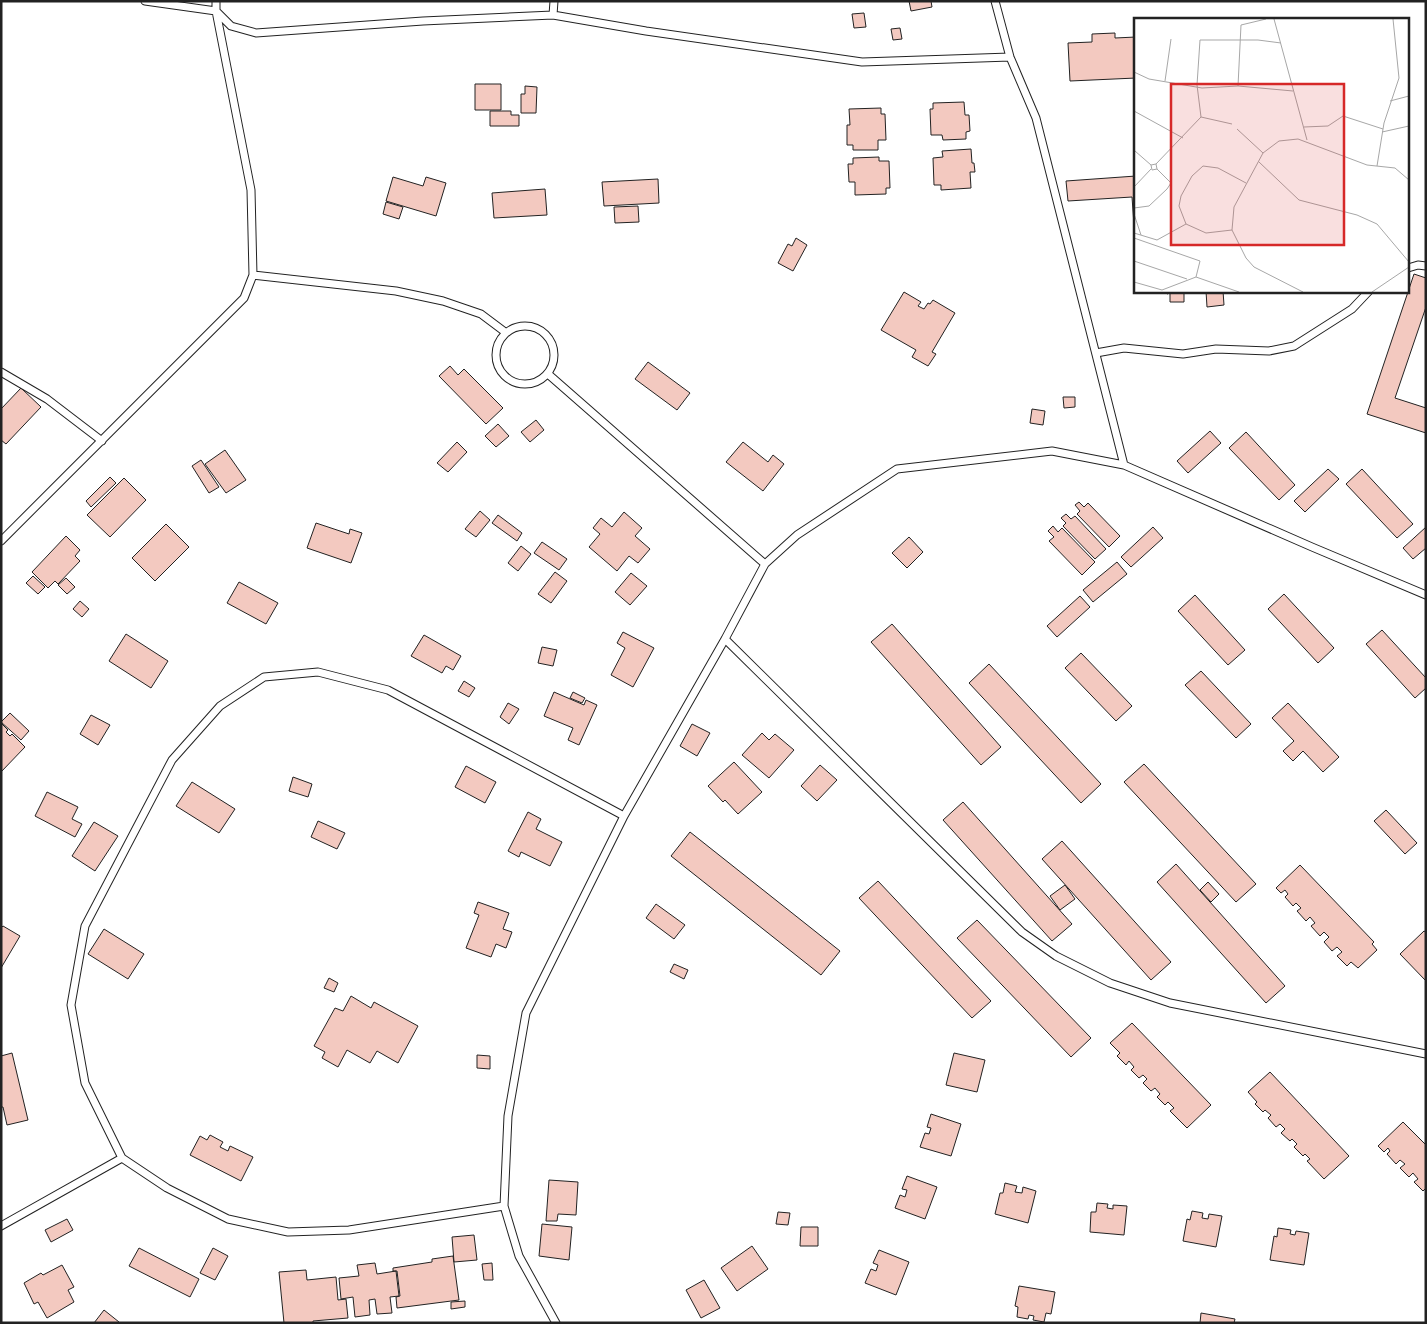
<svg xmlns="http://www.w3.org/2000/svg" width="1427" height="1324" viewBox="0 0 1427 1324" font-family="Jost,sans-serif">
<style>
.building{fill:#f3c9c0;stroke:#222}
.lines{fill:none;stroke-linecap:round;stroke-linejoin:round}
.lane-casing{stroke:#222;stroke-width:9}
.lane{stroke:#fff;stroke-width:7}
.inset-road{fill:none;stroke:#a7a7a7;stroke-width:1}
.view{fill:#d62828;fill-opacity:0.15;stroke:#d62828;stroke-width:2.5}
.inset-edge{fill:none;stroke:#222;stroke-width:2.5}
</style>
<rect width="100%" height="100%" fill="#fff"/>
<path class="building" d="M909,1H931L932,7L911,11Z
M864,13L866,27L854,28L852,14Z
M900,28L902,39L893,40L891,29Z
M1115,33V38L1136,37V78L1070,81L1068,43L1092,42V34Z
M475,84H501V110H475Z
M525,86L537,87L536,113H521V94H525Z
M964,102L965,115H969L970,131L966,132V139L943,140L942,135H931L930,109H933V103Z
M881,108V114H885L886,140H878V150H853V145H847V125H850L849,109Z
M490,111H511V115H519V126H490Z
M971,149L972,163H974L975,172H970L971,188L941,190V185H934L933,158L943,157L942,151Z
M879,157V161H889L890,188H886V194L855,195V182H849L848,164H853V158Z
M1136,176V225H1134L1132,197L1068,201L1066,181Z
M393,177L423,186L426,177L446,183L436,216L386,201Z
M658,179L659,203L604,206L602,182Z
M545,189L547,215L494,218L492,193Z
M386,202L403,207L399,219L383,214Z
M638,206L639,222L615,223L614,207Z
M796,238L807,245L793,271L778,263L788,244L792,246Z
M1414,274L1426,278V307L1395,398L1426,408V433L1367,414Z
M1167,291H1184V302H1170V293L1167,294Z
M1206,291H1223L1224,305L1207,307Z
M904,292L921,302L918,306L924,309L928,303L930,304L933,300L955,313L932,352L936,354L928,366L912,357L916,350L881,330Z
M648,362L690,393L677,410L635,379Z
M450,366L458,375L464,369L503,408L486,424L439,376Z
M21,388L41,407L6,444L1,440V409Z
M1063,397H1075V407L1064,408Z
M1032,409L1045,411L1043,425L1030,423Z
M536,420L544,430L530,442L521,432Z
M498,424L509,436L496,447L485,436Z
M1210,431L1221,443L1188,473L1177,461Z
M1246,432L1295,485L1279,500L1229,448Z
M457,442L467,452L448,472L437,463Z
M743,442L768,462L773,455L784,464L763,491L726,462Z
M225,450L246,480L226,493L205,464Z
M201,460L219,487L209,493L192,466Z
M1328,469L1339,479L1305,512L1294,501Z
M1362,469L1413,524L1397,538L1346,484Z
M110,477L116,483L91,507L86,501Z
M124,478L146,500L110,537L87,515Z
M1079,502L1084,507L1088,503L1120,536L1109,547L1077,514L1080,511L1075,505Z
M480,511L490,520L476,537L465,529Z
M624,512L642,528L635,536L650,549L638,563L629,556L617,571L589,547L600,534L593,528L601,518L612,527Z
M1066,514L1071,519L1075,516L1106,549L1095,559L1063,526L1066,523L1061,518Z
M498,515L522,533L517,541L492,523Z
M316,523L349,534L350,529L362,533L351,563L307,548Z
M166,524L189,547L155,581L132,558Z
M1053,526L1058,532L1062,528L1095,562L1082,575L1049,541L1054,537L1048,531Z
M1153,527L1163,538L1131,567L1121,557Z
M1426,527V548L1413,559L1403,548Z
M66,536L80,550L75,556L80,561L58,584L55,581L48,588L32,572Z
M909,537L923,552L907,568L892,553Z
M542,542L567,559L559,570L534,553Z
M521,546L531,554L518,571L508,563Z
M1117,562L1127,574L1093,602L1083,590Z
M555,572L567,581L551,603L538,594Z
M631,573L647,586L630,605L615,592Z
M33,576L45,587L38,594L26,583Z
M66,578L75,587L67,594L58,585Z
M239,582L278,603L266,624L227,603Z
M1284,594L1334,648L1318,663L1268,609Z
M1195,595L1245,650L1228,665L1178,611Z
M1080,596L1090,607L1057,637L1047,626Z
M80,601L89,609L82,617L73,609Z
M892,624L1001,747L981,765L871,642Z
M1382,630L1426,678V688L1415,698L1366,644Z
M623,632L654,648L633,687L611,675L625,648L617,643Z
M126,634L168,661L151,688L109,661Z
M424,635L461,656L453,670L446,666L442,673L411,656Z
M542,647L557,650L553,666L538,663Z
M1081,653L1132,706L1116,721L1065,668Z
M989,664L1101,784L1081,803L969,683Z
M1201,671L1251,724L1236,738L1185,685Z
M464,681L475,688L469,697L458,691Z
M554,692L584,705L586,700L597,705L579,745L568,740L573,728L544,716Z
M573,692L585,698L582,703L570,698Z
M508,703L519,709L509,724L500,717Z
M1288,703L1339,757L1323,772L1303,751L1293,761L1283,751L1294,741L1272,718Z
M10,713L29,731L21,740L1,722Z
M91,715L110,725L98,745L80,734Z
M1,723L8,730L6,732L10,736L12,734L25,747L1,772Z
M692,724L710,733L697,756L680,746Z
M762,733L769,740L775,734L794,750L769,778L742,755Z
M734,762L762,792L738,814L725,800L723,802L708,786Z
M1144,764L1256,884L1236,902L1124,782Z
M820,765L837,780L817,801L801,786Z
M466,766L496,782L485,803L455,787Z
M293,777L312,784L308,797L289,791Z
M192,782L235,809L219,833L176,806Z
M47,792L78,807L72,819L82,824L75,837L35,816Z
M963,802L1072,924L1052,941L943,820Z
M1386,810L1417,843L1405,854L1374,821Z
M528,812L541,819L536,829L562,842L550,866L521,852L519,857L508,851Z
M318,821L345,833L337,849L311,837Z
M94,822L118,836L95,871L72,856Z
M690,832L840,951L821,975L671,856Z
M1062,841L1171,962L1151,980L1042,859Z
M1176,864L1285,986L1266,1003L1157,882Z
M1300,865L1374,942L1372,944L1377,950L1358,968L1351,962L1347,966L1337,956L1342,952L1337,947L1332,951L1324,942L1329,937L1324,932L1320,936L1311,926L1315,923L1310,917L1306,921L1297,911L1301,908L1296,903L1293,906L1285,897L1288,894L1285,890L1281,893L1276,888Z
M878,881L991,1001L972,1018L859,898Z
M1208,882L1219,894L1211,902L1200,890Z
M1065,885L1075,899L1060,910L1050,896Z
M478,902L509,913L503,929L512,932L506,948L496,944L491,957L466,948L479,915L474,913Z
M656,904L685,925L674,939L646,918Z
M977,920L1091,1038L1071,1057L957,938Z
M3,926L20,936L1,968V928Z
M104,929L144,954L128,979L88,954Z
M1424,931L1426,932V981L1400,954Z
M674,964L688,970L684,979L670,972Z
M329,978L338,983L334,992L324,988Z
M351,996L371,1008L374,1002L418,1026L398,1063L377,1051L370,1063L347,1050L338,1067L322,1058L325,1052L314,1046L335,1008L343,1011Z
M1132,1023L1211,1105L1187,1128L1170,1111L1174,1108L1168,1102L1165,1105L1157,1097L1160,1094L1155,1088L1151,1091L1143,1083L1147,1079L1143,1075L1139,1078L1131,1070L1134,1067L1129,1061L1126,1065L1117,1056L1120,1053L1110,1043Z
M12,1053L28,1120L7,1125L3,1107H1V1056Z
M954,1053L985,1060L977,1092L946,1085Z
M477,1055L490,1056V1069L477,1068Z
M1270,1072L1349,1156L1324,1179L1307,1161L1310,1159L1305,1154L1303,1156L1294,1147L1297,1144L1292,1139L1290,1141L1281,1133L1285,1129L1280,1124L1276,1127L1268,1118L1271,1115L1265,1110L1263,1112L1255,1104L1257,1102L1248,1092Z
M931,1114L961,1124L951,1156L920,1147L925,1133L929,1134L931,1128L927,1127Z
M1403,1122L1426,1145V1188L1423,1191L1414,1182L1418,1179L1413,1173L1409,1177L1400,1168L1405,1164L1400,1160L1396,1164L1387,1154L1390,1151L1388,1148L1384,1152L1378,1146Z
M210,1135L223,1142L220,1147L228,1151L230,1146L253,1157L241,1181L190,1155L200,1136L207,1140Z
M907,1176L937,1187L925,1219L895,1208L900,1195L905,1197L907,1190L902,1189Z
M549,1180L578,1182L576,1215L558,1214L557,1221H546Z
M1005,1183L1017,1186L1015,1192L1022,1193L1023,1187L1036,1191L1028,1223L995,1214L1000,1193H1003Z
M1097,1203L1108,1204L1107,1208L1113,1209V1205L1127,1206L1124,1235L1090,1232L1091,1212H1096Z
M1192,1211L1203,1213L1202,1218L1208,1219L1209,1214L1222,1216L1216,1247L1183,1241L1187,1219L1190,1220Z
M778,1212L790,1213L788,1225L776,1224Z
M67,1219L73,1230L51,1242L45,1230Z
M542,1224L572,1227L569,1260L539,1256Z
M801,1227H818V1246H800Z
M1278,1228L1291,1230L1290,1234L1295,1235L1296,1231L1309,1233L1304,1265L1270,1260L1274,1236L1277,1237Z
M474,1235L477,1260L454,1262L452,1237Z
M752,1246L768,1269L737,1291L721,1268Z
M139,1248L199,1279L190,1297L129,1266Z
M213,1248L228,1256L215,1280L200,1273Z
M879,1250L909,1262L896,1295L865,1283L871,1269L876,1271L878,1265L873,1263Z
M453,1256L459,1300L397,1308L396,1297L400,1296L397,1271H393V1268L432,1262V1259Z
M375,1263L377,1274L396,1271L399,1296L390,1297L392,1313L377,1314L375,1299L369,1300L370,1315L355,1317L353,1297L341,1299L339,1278L359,1276L357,1265Z
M492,1263L493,1280H484L482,1264Z
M62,1265L74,1287L68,1290L74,1302L47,1318L38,1302L34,1304L24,1283L41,1273L43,1275Z
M306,1270L307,1280L336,1277L338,1300L346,1299L348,1318L313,1321V1323H284L279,1272Z
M704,1280L720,1308L701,1318L686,1290Z
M1019,1286L1055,1292L1051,1314L1046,1313L1044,1322L1033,1320L1034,1316L1029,1315L1028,1319L1017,1317L1018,1307L1015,1306Z
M465,1301V1307L451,1309V1302Z
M104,1310L119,1322V1323H94Z
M1201,1313L1235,1319L1234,1323H1200Z"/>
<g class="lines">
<defs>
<path id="lane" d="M145,1L216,11L231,26L256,33L423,21L553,15L646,31L862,62L1010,57
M995,1L1010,57L1036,118L1124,465
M553,15L554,1
M1408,268L1418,265L1426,266
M253,275L396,291L443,301L481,314L505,332
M496 355a29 29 0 1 1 58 0a29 29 0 1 1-58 0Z
M1096,353L1124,348L1183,354L1216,349L1269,351L1294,346L1352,309L1369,291
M1,372L47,399L102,441
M548,374L765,564
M1,541L244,298L253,275L251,190L216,11V1
M725,639L1022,932L1056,956L1110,983L1170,1003L1426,1054
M504,1206L349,1230L288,1232L228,1219L167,1188L122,1158L85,1083L71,1005L85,926L172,760L220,706L264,677L318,672L388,690L624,816
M1,1226L122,1158
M556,1323L519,1256L504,1206L508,1116L526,1013L624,816L725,639L765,564L797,535L897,469L1052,451L1124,465L1312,547L1426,595"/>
</defs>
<use href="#lane" class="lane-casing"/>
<use href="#lane" class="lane"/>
</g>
<g transform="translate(1134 18)">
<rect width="275" height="275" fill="#fff"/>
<path class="inset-road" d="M140,1L173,122M0,54L15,61L68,70L104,68L159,73M31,63L37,21M104,68L107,7L132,1M256,83L275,78M0,93L49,120M67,99L98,106M170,109L194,108L209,98L249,111M103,111L129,135M248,114L275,108M1,133L17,147M125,144L165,182L223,197L243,206L275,244M22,146L23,151L18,152L17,147L22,146L67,99L63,67L66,22H124L147,25M243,148L250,105L265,60L259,1M0,169L17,151M0,190L15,188L33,171L37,165L23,151M0,196L7,217M98,212L72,215L52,206L45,188L47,178L58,158L69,148L84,150L112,165M0,215L23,222L52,206M0,220L66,243L62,259M0,243L53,261M0,264L28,272L62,259L105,274M169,274L120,249L112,240L98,212L100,189L129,135L145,123L164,121L233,147L261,150L275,162M238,274L275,249"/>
<path class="view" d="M37,66H210V227H37Z"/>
<rect width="275" height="275" class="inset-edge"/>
</g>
<rect width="1427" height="1324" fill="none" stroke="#222222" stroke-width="5"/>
</svg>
